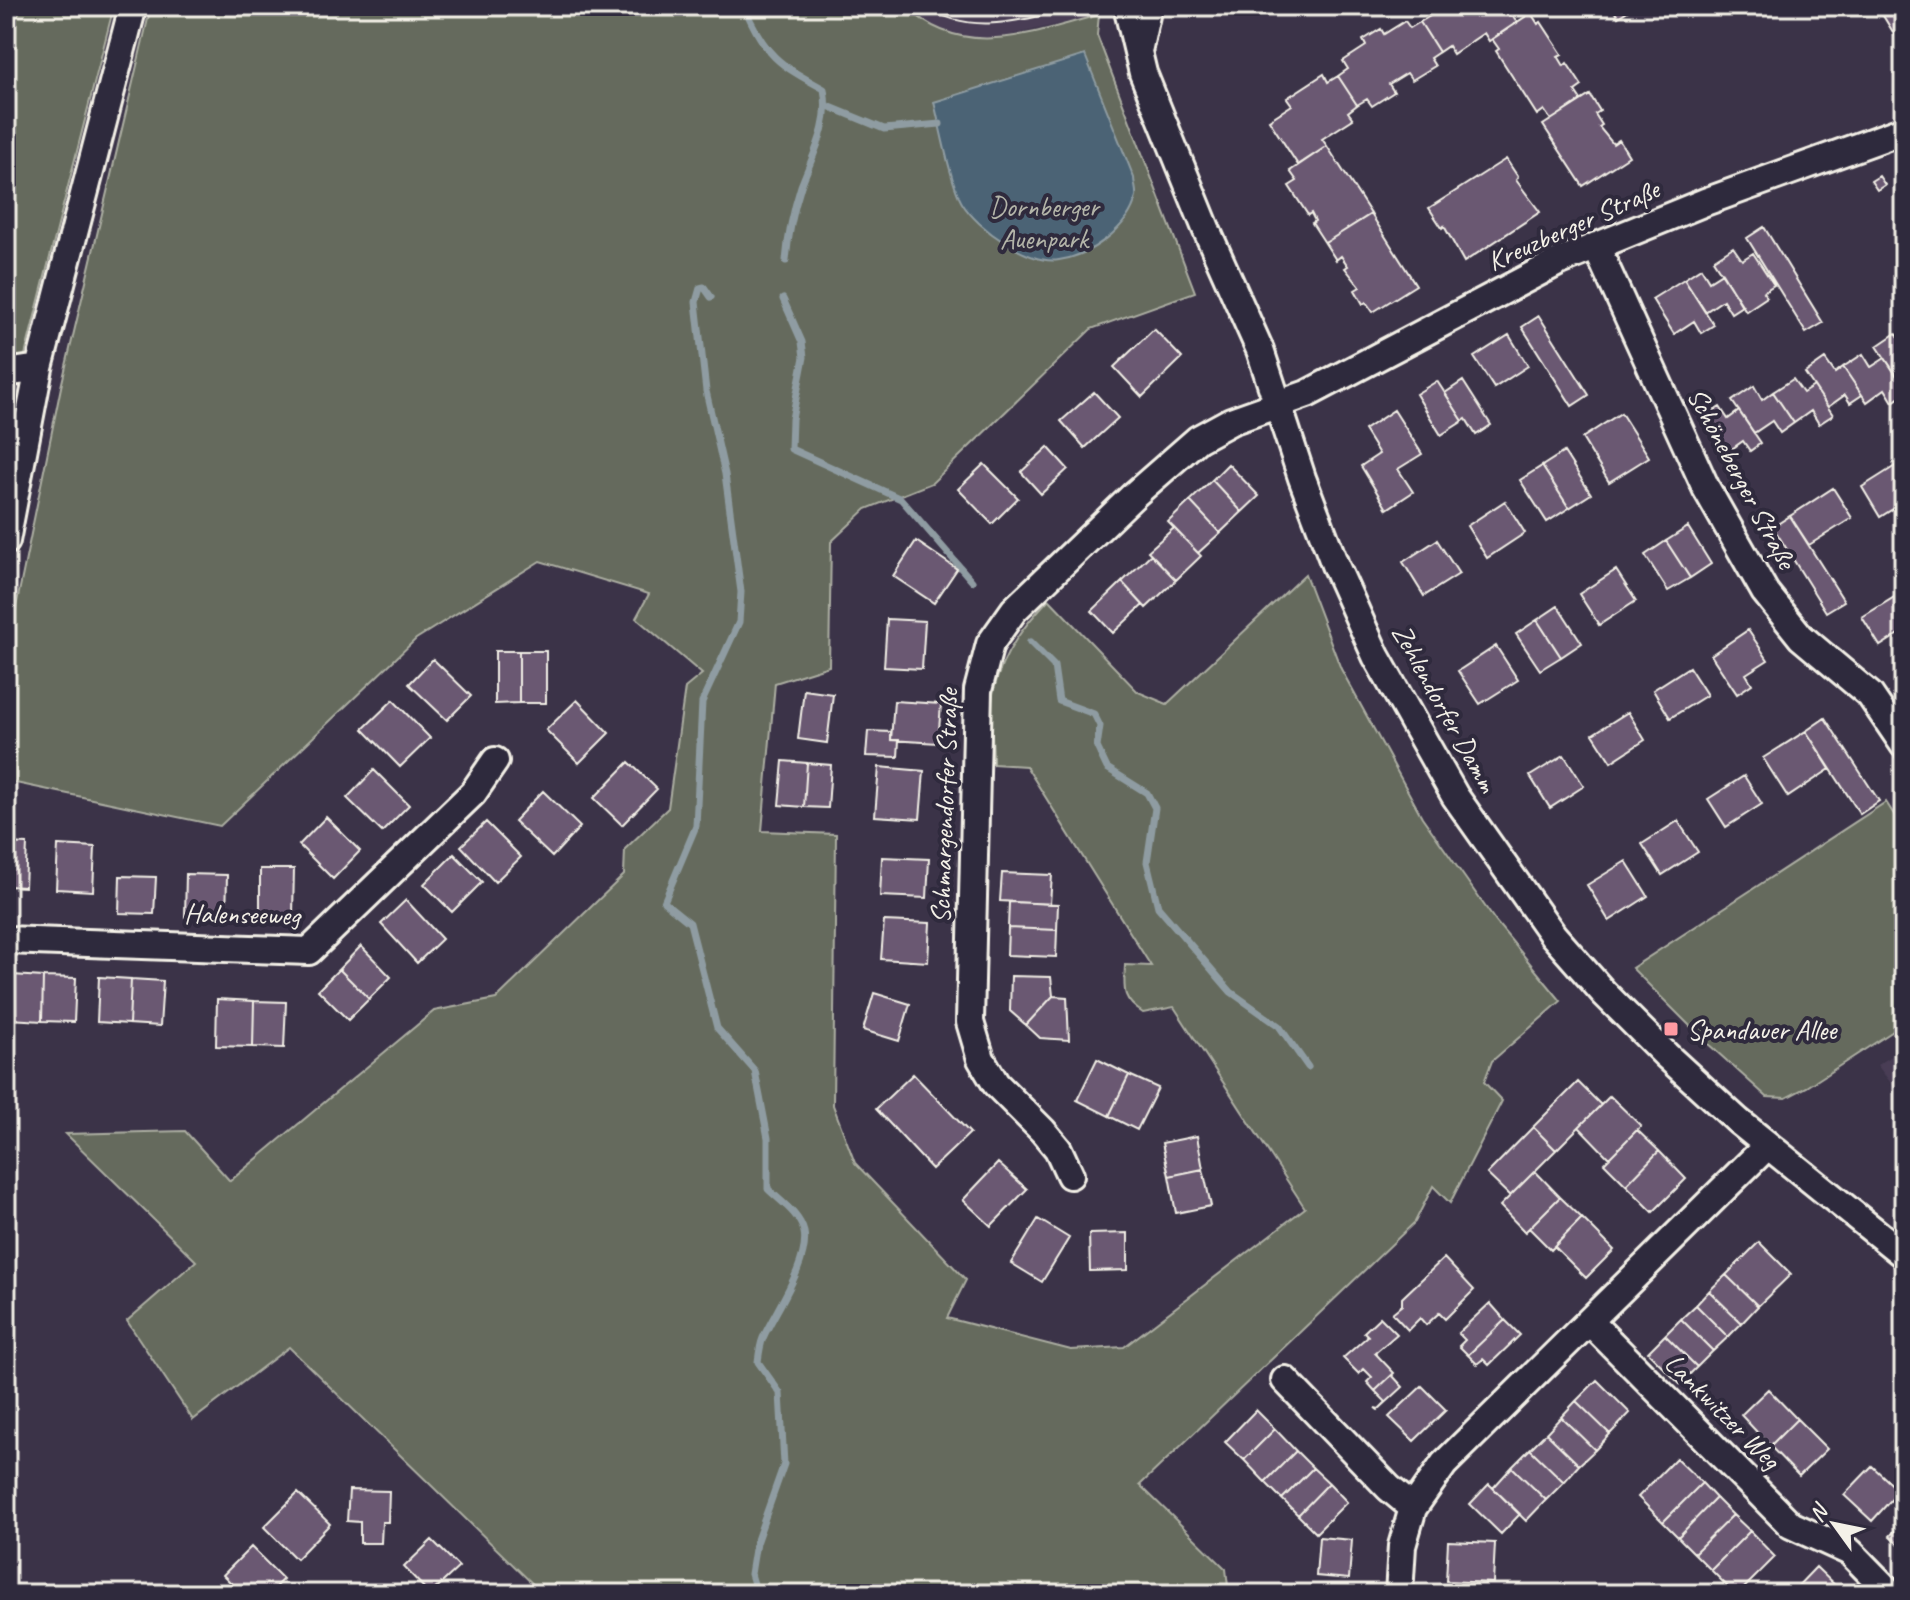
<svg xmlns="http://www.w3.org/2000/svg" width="1910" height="1600" viewBox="0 0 1910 1600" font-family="Caveat,sans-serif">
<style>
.built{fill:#493e55}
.green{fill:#656b5d;stroke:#acaea2;stroke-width:2}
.water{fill:#4b6474;stroke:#8f9ca2;stroke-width:2}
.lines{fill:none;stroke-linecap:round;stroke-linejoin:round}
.stream{stroke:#8f9ca2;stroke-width:7}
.building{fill:#6a5872;stroke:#f4f1e8;stroke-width:2}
.minor-casing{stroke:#f4f1e8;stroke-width:32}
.minor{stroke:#2f2a3d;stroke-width:26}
.tram{stroke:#f4f1e8;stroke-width:2}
.poi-dot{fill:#ff9aa2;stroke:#2f2a3d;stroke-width:3}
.labels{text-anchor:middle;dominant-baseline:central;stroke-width:8;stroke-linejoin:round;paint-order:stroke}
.park-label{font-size:28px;fill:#b4b5a9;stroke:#2f2a3d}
.street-label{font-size:28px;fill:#f4f1e8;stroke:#2f2a3d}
.poi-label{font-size:28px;fill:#f4f1e8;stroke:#2f2a3d;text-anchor:start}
</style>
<rect width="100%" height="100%" fill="#3b3348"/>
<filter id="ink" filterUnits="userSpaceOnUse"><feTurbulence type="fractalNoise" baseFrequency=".0125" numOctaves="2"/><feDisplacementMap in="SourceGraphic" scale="16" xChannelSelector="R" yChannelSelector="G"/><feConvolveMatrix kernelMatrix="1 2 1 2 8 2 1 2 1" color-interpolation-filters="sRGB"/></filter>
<g filter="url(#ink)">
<path class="built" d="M906,6H1099V15L994,39H966L940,30Z
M1904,1049V1100L1877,1065Z"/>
<path class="green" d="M6,6H114L23,363L6,366Z
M151,6H906C962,62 1033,32 1099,15L1097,35L1195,292L1091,329L932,483L866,509L831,542L829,666L775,683L762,831L836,834L833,1105L855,1163L966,1280L947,1318L1071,1350L1124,1347L1305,1208L1174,1007L1143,1013C1121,999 1124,989 1125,965L1151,966L1026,766L993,764C993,740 989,712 994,689C1003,653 1024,625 1049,599L1138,692L1167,704L1305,574L1341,669L1422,817L1496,922L1561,1001L1492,1061L1484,1082L1502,1101L1450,1203L1433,1186L1415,1222L1140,1485L1226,1569L1228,1586L1365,1590V1594H543L289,1347L193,1420L127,1321L196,1261L66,1134L185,1131L230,1181L434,1011L496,999L624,875L625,849L668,808L685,688L702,674L636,618L649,594L540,561L416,639L220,826L6,781V656L61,387Z
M1886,802L1904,830V1024L1807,1087L1786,1098L1767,1097L1706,1042L1632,968Z"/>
<path class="water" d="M1085,55L1134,178C1134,184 1137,191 1136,197C1129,228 1090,256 1059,260C1029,265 977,228 962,203C951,185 940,126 934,102Z"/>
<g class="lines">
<path class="stream" d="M744,6C765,56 778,64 824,89C831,125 813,154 801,186C793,211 788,235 786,261
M828,106L884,129L940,124
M711,297L704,287L700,288L696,302L706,391L725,474L741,592L739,622L702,702L696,826L664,902L690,923L717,1028L755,1071L768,1138V1189C780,1201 800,1214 804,1232C810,1262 775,1311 763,1338C760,1345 759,1354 758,1362L780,1393L784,1464L756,1543L751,1574L757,1594
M783,299L802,342L804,357L792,419L791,449L901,499L972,581
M1030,642L1054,666L1059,701L1094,714L1100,726L1097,747L1107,768L1147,793L1155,808L1147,862L1158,907L1231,992L1279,1026L1308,1067"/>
</g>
<path class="building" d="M1430,6H1506L1517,23L1489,41L1484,33L1453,54L1448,46L1439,52L1420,22L1430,16L1425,9Z
M1611,6H1635L1618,17Z
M1895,6H1904V50L1882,14Z
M1531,13L1538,24L1541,22L1562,54L1558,56L1564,66L1567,63L1582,86L1575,91L1581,100L1551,120L1544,110L1537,115L1496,51L1499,49L1492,39Z
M1405,21L1410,28L1420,22L1439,52L1430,58L1435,66L1412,80L1407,73L1389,84L1394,92L1372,106L1367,99L1357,105L1338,76L1348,69L1343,61L1366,46L1363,40L1381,29L1384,34Z
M1324,74L1328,82L1338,76L1357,105L1348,112L1353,119L1322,139L1327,146L1298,165L1269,120L1292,105L1287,98Z
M1590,95L1600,111L1595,114L1602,125L1599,127L1613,144L1619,140L1629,156L1583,186L1543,125Z
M1327,146L1371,214L1325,243L1312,223L1315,221L1311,213L1308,215L1289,186L1297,181L1290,171Z
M1506,159L1518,177L1516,180L1540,212L1464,262L1444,226L1442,228L1429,208Z
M1879,176L1885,185L1877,190L1871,181Z
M1371,214L1416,285L1373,312L1366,302L1363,304L1355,290L1360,287L1345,268L1348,266L1341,256L1336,260L1325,243Z
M1764,227L1823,323L1806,333L1747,238Z
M1733,247L1742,260L1753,253L1774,285L1763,292L1767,297L1746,311L1713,260Z
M1701,268L1709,281L1722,273L1742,306L1731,313L1723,300L1705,312L1684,279Z
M1684,279L1714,325L1701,333L1694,321L1674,334L1652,299Z
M1539,316L1589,395L1572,406L1522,327Z
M1154,329L1182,358L1142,397L1114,367Z
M1896,333L1904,344V378L1900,381L1877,346Z
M1509,335L1528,366L1494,388L1474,357Z
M1863,354L1871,367L1885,358L1904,386V394L1893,402L1885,389L1867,402L1843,367Z
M1825,359L1835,373L1843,367L1862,395L1850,403L1845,395L1828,407L1805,373Z
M1793,379L1803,393L1814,386L1833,415L1819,424L1811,411L1794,423L1773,392Z
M1437,381L1463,421L1441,435L1416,394Z
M1463,381L1491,425L1476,435L1466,419L1463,421L1445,393Z
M1754,386L1762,400L1773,392L1794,423L1780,433L1772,421L1754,433L1732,401Z
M1094,392L1118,418L1085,448L1061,421Z
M1720,407L1728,419L1739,411L1761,443L1750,451L1743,441L1726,453L1702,418Z
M1394,410L1422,454L1398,469L1413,492L1387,509L1361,466L1379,454L1364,430Z
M1621,413L1649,457L1609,482L1582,438Z
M1048,447L1068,469L1041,494L1021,472Z
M1564,452L1591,494L1569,508L1542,466Z
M1900,463L1904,469V502L1880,517L1862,487Z
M984,464L1018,498L992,524L958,489Z
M1228,464L1259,496L1242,512L1212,480Z
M1542,466L1569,508L1547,522L1520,480Z
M1212,480L1242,512L1220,533L1190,501Z
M1833,488L1852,518L1809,545L1790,516Z
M1190,501L1220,533L1198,553L1168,522Z
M1505,501L1525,533L1487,558L1467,526Z
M1790,516L1844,601L1826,612L1773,527Z
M1688,527L1711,564L1690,578L1666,541Z
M1174,528L1201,556L1176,580L1148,551Z
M1437,540L1459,574L1424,596L1403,562Z
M916,541L957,569L934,603L893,576Z
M1666,541L1690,578L1668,591L1645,555Z
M1151,554L1176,580L1146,608L1122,582Z
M1616,570L1636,601L1599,625L1579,594Z
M1122,582L1143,605L1113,633L1092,611Z
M1901,593L1904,598V631L1880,646L1862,617Z
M1558,606L1582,643L1561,657L1537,620Z
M887,619L925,621L922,669L884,667Z
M1537,620L1561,657L1540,670L1516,634Z
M1748,630L1768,660L1746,674L1752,684L1737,694L1711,655Z
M1496,646L1518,680L1480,704L1458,671Z
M495,651H519V703L495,704Z
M519,651H546V703H519Z
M433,659L471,696L447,720L409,684Z
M1689,667L1707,695L1670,718L1653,690Z
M804,690L833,694L827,743L798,739Z
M393,700L430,738L400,767L363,729Z
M577,700L609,733L579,763L546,730Z
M894,701L941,704L938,743L891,740Z
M1628,712L1645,740L1611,762L1593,734Z
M1825,718L1879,801L1860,814L1806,731Z
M868,731L891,732V740H899L898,757L866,756Z
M1806,731L1830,769L1788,797L1763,758Z
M1564,755L1584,786L1550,808L1530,776Z
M783,761L807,763L804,807L779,805Z
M629,762L657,789L622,825L594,798Z
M807,763L831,765L828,808L804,807Z
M879,767L924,771L920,819L875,816Z
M374,770L409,805L382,832L347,798Z
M1744,776L1762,804L1726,827L1708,799Z
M543,791L580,827L552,857L514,821Z
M326,817L360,851L333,879L299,845Z
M1678,821L1698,852L1662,875L1642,844Z
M486,822L521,857L495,882L461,846Z
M6,843L27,844L25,887L6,886Z
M58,845L95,847L93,891L56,889Z
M454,854L482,882L452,912L424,884Z
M882,857L929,859L927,898L880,896Z
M1626,861L1648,896L1609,921L1587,885Z
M260,869H294L293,914H260Z
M1002,873L1052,875L1050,904L1000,901Z
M186,874L227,875L226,919L185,917Z
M120,876L156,877L154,914L119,913Z
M406,900L442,939L417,963L381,924Z
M1009,902L1058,904L1057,930L1008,928Z
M884,921L930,923L928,962L881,959Z
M1008,928L1057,930L1056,957L1007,955Z
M361,946L391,977L369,999L339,969Z
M339,969L369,999L348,1020L318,990Z
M12,975L43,977L42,1021L10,1019Z
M1011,976L1051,977L1053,996L1026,1025L1010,1011Z
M43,977L76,978L74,1022L42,1021Z
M99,977L131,979L129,1024L97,1022Z
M131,979L163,981L160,1026L129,1024Z
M874,993L910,1004L899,1041L863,1030Z
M1053,996L1067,997L1069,1040L1040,1038L1026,1025Z
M217,999L254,1001L253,1047L216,1046Z
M254,1001L286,1002L284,1048L253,1047Z
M1097,1059L1129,1075L1109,1116L1077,1100Z
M913,1074L970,1133L932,1169L876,1109Z
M1129,1075L1158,1088L1137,1130L1109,1116Z
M1578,1082L1601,1105L1556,1150L1533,1127Z
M1610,1096L1641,1126L1609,1158L1579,1127Z
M1533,1127L1556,1150L1510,1196L1487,1174Z
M1637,1130L1659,1151L1626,1185L1604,1163Z
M1197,1136L1203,1169L1169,1176L1162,1143Z
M1659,1151L1686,1179L1653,1212L1626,1185Z
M998,1163L1027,1189L991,1226L963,1200Z
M1203,1169L1211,1206L1176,1213L1169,1176Z
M1535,1171L1560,1197L1525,1232L1500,1206Z
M1560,1197L1582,1218L1551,1250L1529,1228Z
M1582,1218L1614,1250L1586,1278L1554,1246Z
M1038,1219L1069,1238L1042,1282L1011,1263Z
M1128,1233V1270L1090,1271L1089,1234Z
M1759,1242L1791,1274L1758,1306L1726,1275Z
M1444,1258L1474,1290L1445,1319L1439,1313L1426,1325L1420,1318L1408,1330L1392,1313L1402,1305V1298Z
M1726,1275L1758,1306L1742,1323L1709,1291Z
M1709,1291L1742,1323L1728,1337L1696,1305Z
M1490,1303L1505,1320L1468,1355L1459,1346L1465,1340L1458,1333Z
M1696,1305L1728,1337L1713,1351L1681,1319Z
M1380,1317L1397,1334L1375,1353L1394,1373L1375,1391L1367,1382L1372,1377L1364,1369L1359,1374L1343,1358L1368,1336L1364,1332Z
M1681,1319L1713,1351L1697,1367L1665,1335Z
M1505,1320L1520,1335L1489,1365L1483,1359L1477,1364L1468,1355Z
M1665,1335L1697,1367L1680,1384L1648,1352Z
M1392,1375L1403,1387L1378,1410L1375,1408L1379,1409L1386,1402L1375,1391Z
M1597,1380L1630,1413L1610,1434L1576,1401Z
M1422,1386L1446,1410L1414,1441L1389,1417Z
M1768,1389L1797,1419L1770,1446L1741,1415Z
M1576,1401L1610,1434L1595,1450L1561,1417Z
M1256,1410L1275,1429L1244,1460L1225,1442Z
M1561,1417L1595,1450L1579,1465L1546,1433Z
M1797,1419L1827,1449L1799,1476L1770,1446Z
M1275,1429L1296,1451L1265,1482L1244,1460Z
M1546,1433L1579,1465L1564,1482L1530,1449Z
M1530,1449L1564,1482L1546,1500L1512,1467Z
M1296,1451L1313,1468L1282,1499L1265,1482Z
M1676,1458L1702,1483L1663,1522L1638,1497Z
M1872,1466L1899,1491L1872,1521L1844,1495Z
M1512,1467L1546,1500L1526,1521L1493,1488Z
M1313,1468L1329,1483L1298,1515L1282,1499Z
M1329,1483L1347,1502L1316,1533L1298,1515Z
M1702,1483L1716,1498L1678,1537L1663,1522Z
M1489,1484L1520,1514L1501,1534L1470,1504Z
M349,1490L389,1491L388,1522H382L381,1543H360V1522L347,1521Z
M298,1493L330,1524L296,1559L264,1527Z
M1716,1498L1733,1515L1694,1553L1678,1537Z
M1733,1515L1750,1531L1711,1570L1694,1553Z
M1904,1521V1549L1890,1536Z
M1750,1531L1775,1557L1738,1594H1735L1711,1570Z
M1319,1537L1352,1540L1349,1579L1316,1576Z
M432,1540L459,1567L430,1594L404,1567Z
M1448,1541L1495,1543L1493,1583L1446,1581Z
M251,1547L283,1579L268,1594H242L223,1575Z
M1816,1567L1843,1593L1842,1594H1790Z"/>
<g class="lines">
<defs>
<path id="minor" d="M1127,6L1143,73L1207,231L1260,350L1302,478L1335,565L1376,656L1455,796L1553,935L1604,993L1666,1055L1738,1121L1904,1255
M1139,47L1148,6
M1596,246L1706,488L1765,592L1801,637L1870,695L1904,745
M6,373L39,368
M6,541L39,368L133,6
M6,940L309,951L473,793L495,761
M1070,1175L1058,1149L1043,1131L996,1084L981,1059L970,1022L978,690L990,644L1014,610L1134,495L1198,439L1231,421L1307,394L1558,262L1705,202L1904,130
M1590,1322L1791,1525L1850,1552L1891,1594
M1285,1380L1389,1488L1413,1508
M1399,1594L1402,1546L1413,1508L1444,1464L1767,1146"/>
</defs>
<use href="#minor" class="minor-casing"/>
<use href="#minor" class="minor"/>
<path class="tram" d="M924,6C975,39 1029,17 1083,6"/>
</g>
</g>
<rect class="poi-dot" x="1663" y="1021" width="16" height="16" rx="4"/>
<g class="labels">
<g class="park-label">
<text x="1044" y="206">Dornberger<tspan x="1044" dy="32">Auenpark</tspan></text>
</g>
<g class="street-label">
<text transform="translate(1573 225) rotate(-24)">Kreuzberger Straße</text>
<text transform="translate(1742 478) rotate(62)">Schöneberger Straße</text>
<text transform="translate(1445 708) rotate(61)">Zehlendorfer Damm</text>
<text transform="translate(944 806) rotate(-88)">Schmargendorfer Straße</text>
<text transform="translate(242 914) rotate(1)">Halenseeweg</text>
<text transform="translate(1723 1411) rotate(45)">Lankwitzer Weg</text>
</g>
<g class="poi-label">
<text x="1687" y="1029">Spandauer Allee</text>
</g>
</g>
<rect width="1910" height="1600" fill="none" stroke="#2f2a3d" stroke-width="32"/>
<rect x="16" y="16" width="1878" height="1568" fill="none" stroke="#f4f1e8" stroke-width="3" filter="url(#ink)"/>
<g transform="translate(1834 1524) rotate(303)" stroke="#2f2a3d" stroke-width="6" paint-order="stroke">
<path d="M0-6L14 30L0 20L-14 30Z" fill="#f4f1e8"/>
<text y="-12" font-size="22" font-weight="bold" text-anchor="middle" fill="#f4f1e8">N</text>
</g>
</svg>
